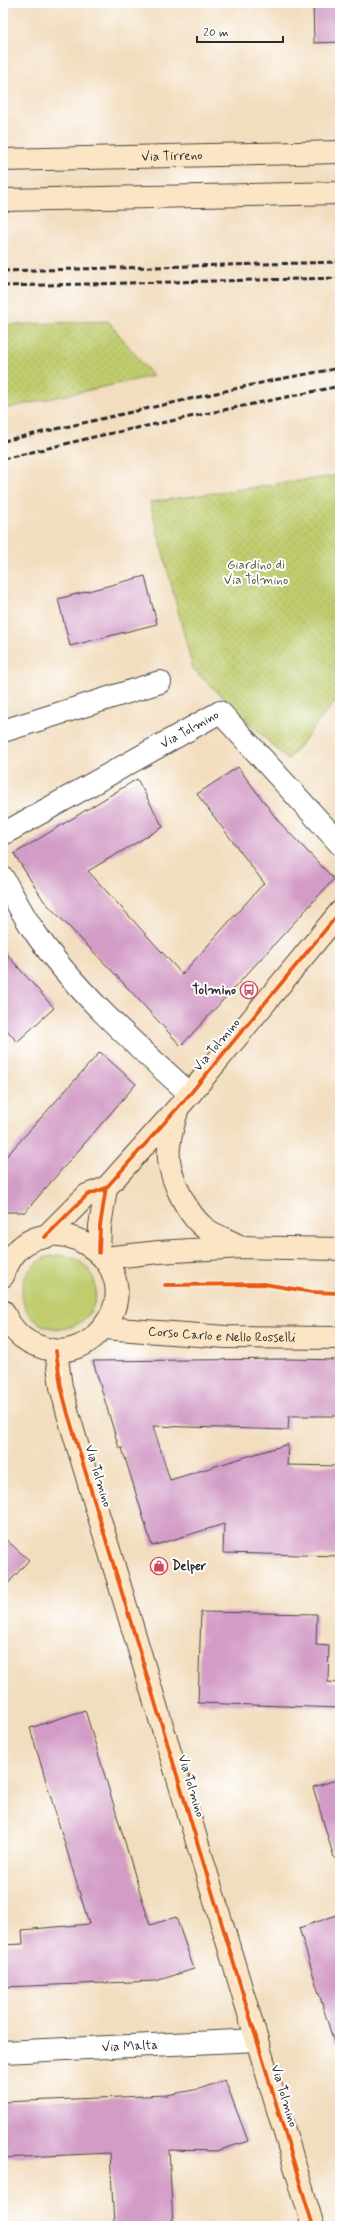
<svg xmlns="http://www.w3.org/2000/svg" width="343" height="2229" viewBox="0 0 343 2229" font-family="Mynerve,sans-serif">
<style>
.green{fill:#c0cc6e;stroke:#767c4c}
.park{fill:url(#park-dots);stroke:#767c4c}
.building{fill:#d39cc6}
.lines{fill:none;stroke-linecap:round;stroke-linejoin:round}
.street-casing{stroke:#494641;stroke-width:24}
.secondary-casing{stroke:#494641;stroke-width:24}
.street{stroke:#fff;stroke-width:22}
.secondary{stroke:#fce5c4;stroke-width:22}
.rail{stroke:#2b2b2b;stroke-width:3;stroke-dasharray:6 3;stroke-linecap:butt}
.cycleway-casing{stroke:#fff;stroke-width:6}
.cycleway{stroke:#e8590c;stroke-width:4}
.labels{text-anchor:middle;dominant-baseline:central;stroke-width:4;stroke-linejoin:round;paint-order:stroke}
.street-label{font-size:13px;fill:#2b2b2b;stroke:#fff}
.park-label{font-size:13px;fill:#585b3f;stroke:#fff}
.poi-label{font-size:13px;font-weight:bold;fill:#2b2b2b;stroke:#fff;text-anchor:end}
</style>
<defs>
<pattern id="park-dots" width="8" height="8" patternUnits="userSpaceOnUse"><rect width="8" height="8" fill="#c0cc6e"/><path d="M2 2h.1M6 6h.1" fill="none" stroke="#a5af5f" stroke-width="1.8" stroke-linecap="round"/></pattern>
</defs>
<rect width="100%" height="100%" fill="#fff"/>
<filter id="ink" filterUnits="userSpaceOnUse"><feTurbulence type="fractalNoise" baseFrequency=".025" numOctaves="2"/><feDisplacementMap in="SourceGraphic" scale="8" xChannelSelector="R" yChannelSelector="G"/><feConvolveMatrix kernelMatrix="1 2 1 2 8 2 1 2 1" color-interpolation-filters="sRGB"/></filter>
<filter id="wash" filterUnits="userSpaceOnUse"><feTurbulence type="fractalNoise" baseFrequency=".012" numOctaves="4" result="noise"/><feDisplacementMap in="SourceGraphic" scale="16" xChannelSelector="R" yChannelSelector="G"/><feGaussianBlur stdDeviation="0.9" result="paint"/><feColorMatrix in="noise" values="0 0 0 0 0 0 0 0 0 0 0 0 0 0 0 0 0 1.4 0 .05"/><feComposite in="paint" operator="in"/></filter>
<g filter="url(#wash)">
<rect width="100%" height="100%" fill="#f2ddbe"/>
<path class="green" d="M22 1292a37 37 0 1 1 74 0a37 37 0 1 1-74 0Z"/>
<path class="park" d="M108,321L153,376L3,409V325Z
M340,475V695L288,760L193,669L150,502Z"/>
<g id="blocks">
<path class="building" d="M313,3H340V42L314,43Z
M145,576L157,624L70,646L58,599Z
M238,767L279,822L334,879L181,1046L115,974L44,901L14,854L137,779L163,827L88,871L182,974L264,883L197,794Z
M3,950L54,1008L17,1042L3,1025Z
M100,1052L136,1084L25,1212H3V1160Z
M289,1359L340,1360V1416H289L288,1430L153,1426L170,1480L288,1444L287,1465L340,1466V1556L223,1553L224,1524L152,1546L122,1448H119L93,1361Z
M3,1537L29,1560L3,1589Z
M201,1612L317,1614L316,1645L329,1646L328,1682L340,1683V1708L198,1703Z
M85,1710L150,1925L176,1917L194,1969L156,1981L3,1987V1945L23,1944L22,1930L89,1924L30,1728Z
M340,1779V1858H334L313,1787Z
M340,1914V2042L334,2043L299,1928Z
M225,2080L248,2141L217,2151L169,2150L173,2226H114L110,2153L3,2158V2102L167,2095L199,2089Z"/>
</g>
</g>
<g filter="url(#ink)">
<use href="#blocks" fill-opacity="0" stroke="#494641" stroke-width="1"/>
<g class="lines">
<defs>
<g id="street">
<path d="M3,731L160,682"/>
<path id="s1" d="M3,834L220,712L340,844"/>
<path d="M3,878C13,895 22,914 34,931C74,990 137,1046 190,1094"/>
<path id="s2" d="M3,2052L257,2040"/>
</g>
<g id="secondary">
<path id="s3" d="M3,160L340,152"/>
<path d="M3,200L340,193"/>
<path d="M177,1111C174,1122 170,1135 169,1147C166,1173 187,1217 209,1231C219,1237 230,1241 239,1246"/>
<path d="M45,1237L87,1195L106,1188L190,1094L340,912"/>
<path d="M99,1253L100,1226L106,1188"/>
<path d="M104,1258L159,1252L241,1247L340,1249"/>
<path d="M3,1276C33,1185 166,1264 97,1334C87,1345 68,1353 53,1350C28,1346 13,1334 3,1311"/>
<path id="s4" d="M104,1328L226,1337L340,1338"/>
<path d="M56,1351L61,1387L68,1414L313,2226"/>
</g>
</defs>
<use href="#street" class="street-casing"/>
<use href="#secondary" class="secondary-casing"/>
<use href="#street" class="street"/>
<use href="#secondary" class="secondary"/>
<path class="rail" d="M3,271L340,262
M3,286L340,278
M3,441L274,380L340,368
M3,459L98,436L340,386"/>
<defs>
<path id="cycleway" d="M45,1237L87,1195L106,1188L190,1094L340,912
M99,1253L100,1226L106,1188
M165,1285L264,1284L312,1292L340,1293
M56,1351L61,1387L68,1414L313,2226"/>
</defs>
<use href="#cycleway" class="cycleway-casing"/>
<use href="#cycleway" class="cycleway"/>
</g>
</g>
<defs>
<symbol id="bus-ring" viewBox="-11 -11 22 22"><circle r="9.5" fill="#fff" stroke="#d1495b" stroke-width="1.5"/><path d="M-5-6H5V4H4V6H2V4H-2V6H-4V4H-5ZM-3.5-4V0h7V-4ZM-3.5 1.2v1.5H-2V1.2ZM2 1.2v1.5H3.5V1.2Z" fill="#d1495b"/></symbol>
<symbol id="shop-ring" viewBox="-11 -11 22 22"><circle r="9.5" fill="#fff" stroke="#d1495b" stroke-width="1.5"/><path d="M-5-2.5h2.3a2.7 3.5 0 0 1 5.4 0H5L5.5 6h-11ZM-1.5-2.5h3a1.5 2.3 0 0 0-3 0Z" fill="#d1495b"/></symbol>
</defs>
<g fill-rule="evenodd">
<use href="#bus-ring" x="239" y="980" width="20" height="20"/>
<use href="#shop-ring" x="149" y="1556" width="20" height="20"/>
</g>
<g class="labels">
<g class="street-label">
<text stroke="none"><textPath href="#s3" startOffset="169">Via Tirreno</textPath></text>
<text stroke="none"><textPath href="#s1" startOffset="214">Via Tolmino</textPath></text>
<text transform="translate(217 1045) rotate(-50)">Via Tolmino</text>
<text stroke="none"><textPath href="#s4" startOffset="118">Corso Carlo e Nello Rosselli</textPath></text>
<text transform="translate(98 1476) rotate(73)">Via Tolmino</text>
<text transform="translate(191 1786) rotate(73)">Via Tolmino</text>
<text stroke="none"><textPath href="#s2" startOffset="127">Via Malta</textPath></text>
<text transform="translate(284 2096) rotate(73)">Via Tolmino</text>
</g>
<g class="park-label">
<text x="256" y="565">Giardino di<tspan x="256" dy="15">Via Tolmino</tspan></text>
</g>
<g class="poi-label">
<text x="236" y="990">Tolmino</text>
<text x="172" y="1566" text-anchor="start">Delper</text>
</g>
</g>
<rect width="343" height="2229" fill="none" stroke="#fff" stroke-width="16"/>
<path d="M197 36v6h86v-6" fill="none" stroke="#2b2b2b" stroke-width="2"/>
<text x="203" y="36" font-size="12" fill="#2b2b2b" stroke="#ffffff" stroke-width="3" paint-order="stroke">20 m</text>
</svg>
